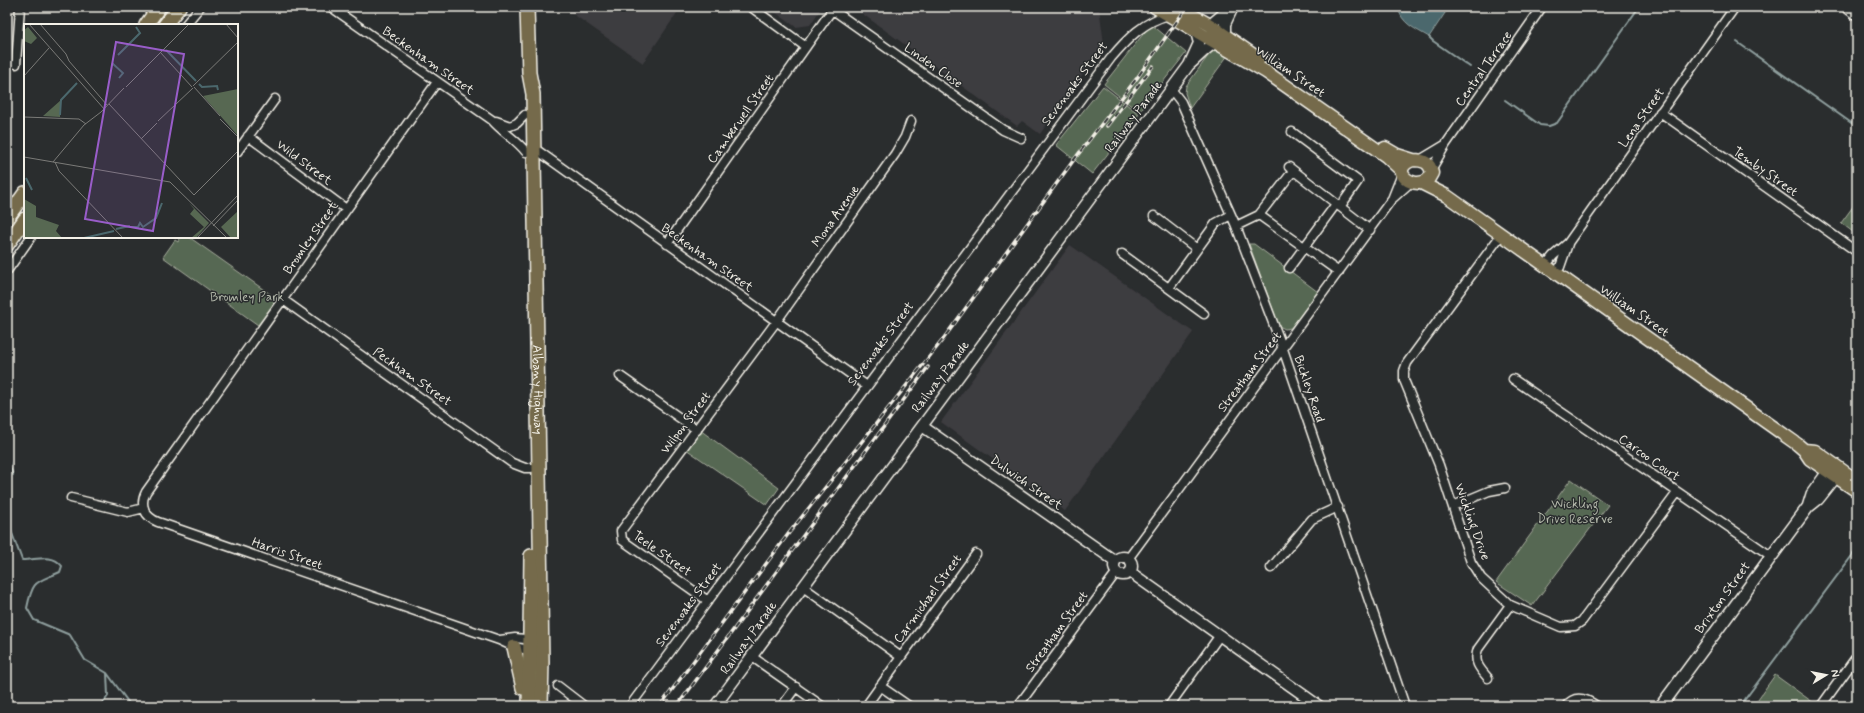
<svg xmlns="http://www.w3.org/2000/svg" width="1864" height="713" viewBox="0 0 1864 713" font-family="Mynerve,sans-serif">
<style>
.built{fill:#3e3c40}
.green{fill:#576852;stroke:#a6ac9d}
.water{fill:#4b686d;stroke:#8f9f9e}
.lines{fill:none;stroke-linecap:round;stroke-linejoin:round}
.stream{stroke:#8f9f9e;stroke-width:2}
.minor-casing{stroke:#f4f1e8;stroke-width:11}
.tertiary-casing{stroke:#f4f1e8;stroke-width:13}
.secondary-casing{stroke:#f4f1e8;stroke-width:14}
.primary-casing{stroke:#f4f1e8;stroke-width:15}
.trunk-casing{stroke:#f4f1e8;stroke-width:16}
.minor{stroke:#2a2d2e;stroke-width:8}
.tertiary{stroke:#2a2d2e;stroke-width:10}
.secondary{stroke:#2a2d2e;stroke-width:11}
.primary{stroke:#746b4b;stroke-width:12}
.trunk{stroke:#746b4b;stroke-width:13}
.rail-casing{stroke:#f4f1e8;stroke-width:3.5}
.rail{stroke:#2a2d2e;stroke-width:2;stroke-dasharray:6;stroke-linecap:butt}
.labels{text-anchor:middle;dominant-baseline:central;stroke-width:3;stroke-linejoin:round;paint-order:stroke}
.street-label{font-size:13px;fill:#f4f1e8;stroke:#2a2d2e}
.park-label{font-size:13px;fill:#b5baac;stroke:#2a2d2e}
.inset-river{fill:none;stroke:#4b686d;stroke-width:2}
.inset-road{fill:none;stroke:#7b7b78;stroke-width:1}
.view{fill:#995dc9;fill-opacity:0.15;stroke:#995dc9;stroke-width:2}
.inset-edge{fill:none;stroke:#f4f1e8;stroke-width:2}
</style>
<rect width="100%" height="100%" fill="#2a2d2e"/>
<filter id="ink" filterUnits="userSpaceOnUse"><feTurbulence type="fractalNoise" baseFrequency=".025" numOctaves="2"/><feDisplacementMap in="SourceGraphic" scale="8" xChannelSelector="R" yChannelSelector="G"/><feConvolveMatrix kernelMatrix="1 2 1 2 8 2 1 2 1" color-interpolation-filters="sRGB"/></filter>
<g filter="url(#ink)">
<path class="built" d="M563,7H681L643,63Z
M768,7H822L810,25L796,27Z
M853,7H1099L1104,44L1040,134L1022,121L1017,126Z
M1070,245L1193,332L1065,511L941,422Z"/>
<path class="green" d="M1151,24L1186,53L1139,112L1104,84Z
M1216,49L1228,55L1190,108L1185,93L1186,86L1211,52Z
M1103,86L1139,114L1092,174L1056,145Z
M1857,201V235L1841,223Z
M181,237H189L277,299L258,325L163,257L175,240L178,242Z
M1249,244H1254L1318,292L1291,328L1285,329L1279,326Z
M700,430L779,488L767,505L686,449Z
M1571,479L1608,505L1532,606L1496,582Z
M1775,675L1818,706H1753Z"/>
<path class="water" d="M1398,7H1449L1429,37C1416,29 1401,24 1398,7Z"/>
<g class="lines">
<path class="stream" d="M1429,37L1433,41L1470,67
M1737,42L1857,127
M1505,100L1540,125L1549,126L1557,123L1639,7
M7,458L13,475
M10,489V528L22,560C37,560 52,553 62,566L60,572C36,583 33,579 27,608L34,620L70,635L85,660L107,673L131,706
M101,706L108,696L107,673
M1740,706L1857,549"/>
<defs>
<path id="minor" d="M331,7L492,120C502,132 516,139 526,152
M751,7L806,47
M1845,7L1857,16
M833,10L1003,130L1021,138
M185,25L200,7
M16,64L20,7
M437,82L146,492C139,505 145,517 158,522L499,640L514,647L534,651
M1171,89L1181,102L1236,226L1283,349L1405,706
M1660,112L1857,252
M496,121L510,126L517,123L525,115
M1292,132L1358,181L1340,207
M248,136L346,209
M534,148L867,386
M237,152L275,99
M1420,160L1445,145
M1289,167L1370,230
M1431,170L1446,144L1542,7
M1392,199L1402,174
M1259,215L1339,272
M1154,216L1197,249
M1236,226L1259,215L1293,171
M1501,235L1407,363L1404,371V380L1439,465L1471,562L1481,578L1510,605L1561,627L1575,626L1582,621L1677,493
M667,244L834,7
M1122,254L1204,314
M1545,266L1553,256L1568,243L1735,7
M1289,268L1336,204
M7,271L31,237
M1556,273L1560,267L1568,244
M1169,288L1216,223L1231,215
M282,299L512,463L525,468H531
M620,376L697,430
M1513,379L1771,556
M71,498L128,512L144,508
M1453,506L1489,491L1505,488
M1128,559L1391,200L1411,182
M1271,568L1312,519L1338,507
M803,587L901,657L976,554
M708,601L622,540L621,531L776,322L895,154L905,137L911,121
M500,640L515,638L534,640
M751,656L822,706
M1488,678C1480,669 1473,662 1478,649L1510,605
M558,686L584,706
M880,686L909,706
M630,706L1111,58C1127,39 1144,21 1169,15
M782,706L796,687
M866,706L901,657
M1018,706L1116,573
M1169,706L1220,635
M1566,706C1575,694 1587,699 1597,706
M1821,706L1857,656"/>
<path id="tertiary" d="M1210,25L1223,14L1232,9
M1225,35V24L1233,7
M1189,65L1199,43L1195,29
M922,426L1115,561
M1114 566a9 9 0 1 1 18 0a9 9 0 1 1-18 0Z
M1130,572L1319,706
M715,706L1189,65C1199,57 1206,47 1217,42"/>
<path id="secondary" d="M1808,507L1812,494L1833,465
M1661,706L1808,507L1818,499L1841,470"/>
<path id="primary" d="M1155,7L1266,72L1386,156L1402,171
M1178,7L1210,25L1259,59
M1385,148L1397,155L1413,160
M1413,160C1423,160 1430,162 1432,173L1428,180C1409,191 1389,168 1413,160Z
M1421,183L1447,196L1797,444L1804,450L1810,459L1857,491
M1804,450L1815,451L1857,481"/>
<g id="trunk">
<path id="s1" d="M527,7L529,73L533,94L542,661L541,706"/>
<path d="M146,25L159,7"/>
<path d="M165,25L179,7"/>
<path d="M7,218L25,193"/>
<path d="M7,245L25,219"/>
<path d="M514,647L523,688"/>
<path d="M529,706L531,556"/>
</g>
</defs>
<use href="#minor" class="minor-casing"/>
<use href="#tertiary" class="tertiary-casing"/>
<use href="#secondary" class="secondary-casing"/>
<use href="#primary" class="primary-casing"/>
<use href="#trunk" class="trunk-casing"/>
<use href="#minor" class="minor"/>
<use href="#tertiary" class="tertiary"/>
<use href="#secondary" class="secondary"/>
<use href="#primary" class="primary"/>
<use href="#trunk" class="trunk"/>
<defs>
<path id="rail" d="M1107,126L1153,66
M660,706L789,533L941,342L1073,161L1137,78L1187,7
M677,706L928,367"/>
</defs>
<use href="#rail" class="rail-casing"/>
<use href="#rail" class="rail"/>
</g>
</g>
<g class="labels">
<g class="street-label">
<text transform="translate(428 61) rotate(35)">Beckenham Street</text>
<text transform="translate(933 66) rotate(35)">Linden Close</text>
<text transform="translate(1484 69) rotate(-55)">Central Terrace</text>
<text transform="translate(1290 72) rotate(34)">William Street</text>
<text transform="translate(1075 84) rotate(-53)">Sevenoaks Street</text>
<text transform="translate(1134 117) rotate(-53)">Railway Parade</text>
<text transform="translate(1642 118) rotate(-55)">Lena Street</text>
<text transform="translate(741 119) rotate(-55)">Camberwell Street</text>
<text transform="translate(304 163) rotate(37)">Wild Street</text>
<text transform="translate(1765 172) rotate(35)">Temby Street</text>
<text transform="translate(836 216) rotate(-55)">Mona Avenue</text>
<text transform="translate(311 238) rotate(-55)">Bromley Street</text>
<text transform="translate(707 258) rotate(35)">Beckenham Street</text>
<text transform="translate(1634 311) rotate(35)">William Street</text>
<text transform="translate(881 344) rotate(-53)">Sevenoaks Street</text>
<text transform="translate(1250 372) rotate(-53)">Streatham Street</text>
<text transform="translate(412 377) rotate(35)">Peckham Street</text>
<text transform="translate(941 377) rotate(-53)">Railway Parade</text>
<text stroke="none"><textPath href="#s1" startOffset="383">Albany Highway</textPath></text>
<text transform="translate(1309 389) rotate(71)">Bickley Road</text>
<text transform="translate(686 423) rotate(-53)">Wilpon Street</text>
<text transform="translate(1649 458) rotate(35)">Carcoo Court</text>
<text transform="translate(1026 483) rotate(35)">Dulwich Street</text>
<text transform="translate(1472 522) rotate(70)">Wickling Drive</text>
<text transform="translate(287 554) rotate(19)">Harris Street</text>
<text transform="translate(662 554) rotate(35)">Teele Street</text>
<text transform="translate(1723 598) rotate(-54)">Brixton Street</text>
<text transform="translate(928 599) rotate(-54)">Carmichael Street</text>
<text transform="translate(689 605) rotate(-53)">Sevenoaks Street</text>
<text transform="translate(1057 632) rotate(-54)">Streatham Street</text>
<text transform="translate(749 638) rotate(-54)">Railway Parade</text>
</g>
<g class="park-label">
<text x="247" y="297">Bromley Park</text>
<text x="1575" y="504">Wickling<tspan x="1575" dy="15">Drive Reserve</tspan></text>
</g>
</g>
<g transform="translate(24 24)">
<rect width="214" height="214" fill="#2a2d2e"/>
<path d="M4,3L13,14L7,20L0,17V6ZM214,65V112L179,72ZM37,76L36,93L19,92ZM0,175L12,182V193L35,201L32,207L38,214H0ZM165,179L185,199L172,214H167L180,203L166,190L170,185ZM214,187V214H207L197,203Z" fill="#576852"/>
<path class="inset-river" d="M142,26L172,57M94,31L116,9L112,3M88,39L99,49L95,54M175,60L178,63L193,62L194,66M36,91L37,76L53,59M2,154L8,166M107,203H114L116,199L119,203L132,194L138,179M92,205L106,202M60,214L90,207"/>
<path class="inset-road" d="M5,0L81,86M16,0L42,30M202,0L214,14M136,28L168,63M42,30L45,37L83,81M0,52L25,24M169,62L214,18M102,63L165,0M170,63L196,92M85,80L170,171L214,127M0,93L55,95L62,100M196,95L214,113M134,97L169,64M117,115L133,99M0,133L146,158L203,214M29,138L60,101L77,88L100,64M31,138L35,147L99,214M189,202L214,176M173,214L214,171"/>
<path class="view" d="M92,18L160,30L129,207L61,195Z"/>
<rect width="214" height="214" class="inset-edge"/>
</g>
<rect width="1864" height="713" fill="none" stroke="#2a2d2e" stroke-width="24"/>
<rect x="12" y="12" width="1840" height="689" fill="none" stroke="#f4f1e8" stroke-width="1.5" filter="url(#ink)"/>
<g transform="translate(1826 675) rotate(80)" stroke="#2a2d2e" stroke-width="3" paint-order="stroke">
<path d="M0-3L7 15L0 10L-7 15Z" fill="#f4f1e8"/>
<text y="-6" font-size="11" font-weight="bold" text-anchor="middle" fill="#f4f1e8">N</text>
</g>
</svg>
